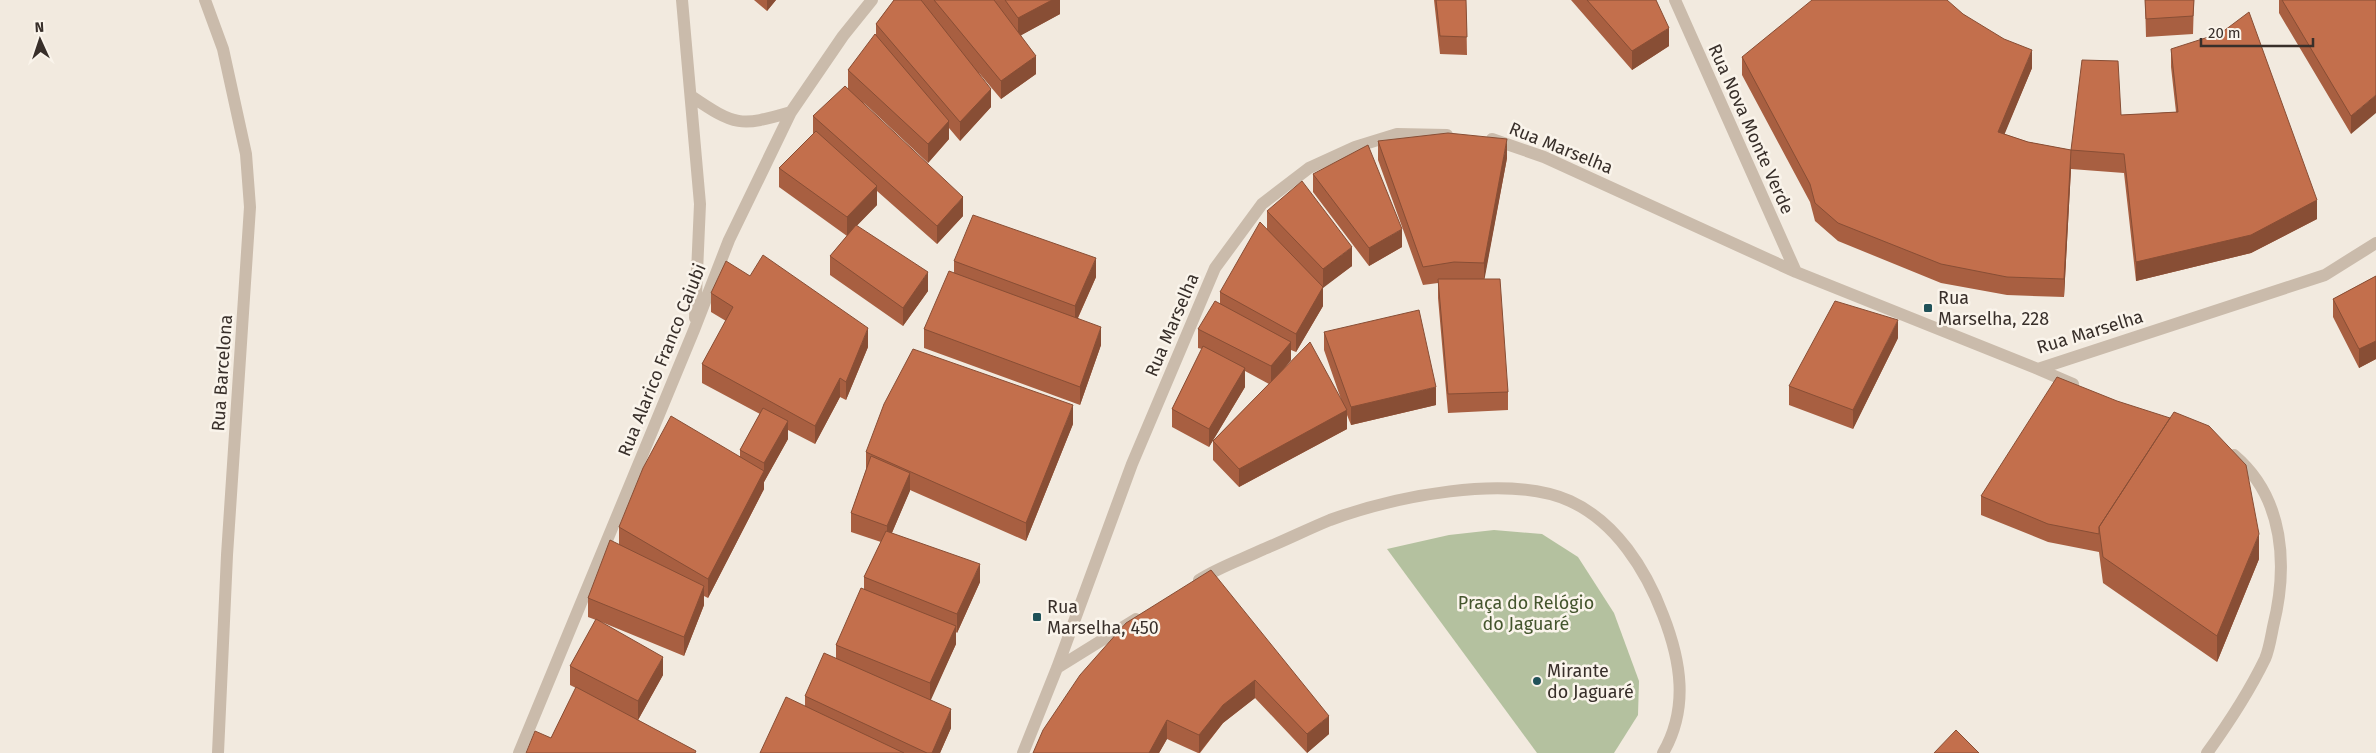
<svg xmlns="http://www.w3.org/2000/svg" width="2376" height="753" viewBox="0 0 2376 753" font-family="'Fira Sans',sans-serif">
<style>
.green{fill:#b4c19f}
.lines{fill:none;stroke-linecap:round;stroke-linejoin:round}
.minor{stroke:#cabbab;stroke-width:12}
.wall{fill:#a85f41}
.shaded-wall{fill:#884e35}
.building{fill:#c36f4c;stroke:#884e35}
.poi-dot{fill:#205259;stroke:#faf4eb;stroke-width:2}
.labels{text-anchor:middle;dominant-baseline:central;stroke-width:5;stroke-linejoin:round;paint-order:stroke}
.street-label{font-size:18px;fill:#382f2a;stroke:#faf4eb}
.poi-label{font-size:18px;fill:#382f2a;stroke:#faf4eb;text-anchor:start}
.park-label{font-size:18px;fill:#45562e;stroke:#faf4eb}
</style>
<rect width="100%" height="100%" fill="#f2eadf"/>
<path class="green" d="M1494,530L1542,534L1578,557L1614,613L1639,681L1638,715L1614,753H1537L1387,549L1449,535Z"/>
<g class="lines">
<path class="minor" d="M205,0L223,49L246,154L250,207L227,555L218,753
M682,0L700,204L695,318
M1675,0L1796,272
M691,96C735,126 740,127 791,112
M1492,139L1544,157L1796,272L2038,369L2325,275L2376,243
M2038,369L2073,384
M1199,580C1219,567 1243,559 1264,549C1286,540 1308,529 1330,520C1393,497 1507,473 1570,501C1616,522 1646,570 1663,615C1681,661 1689,708 1663,753
M1057,668L1136,619
M519,753L694,330L729,240L791,112L843,36L872,0
M1023,753L1057,668L1132,464L1215,268L1262,204L1309,168L1355,147L1397,134L1447,135
M2207,753C2228,724 2249,692 2265,659C2269,650 2271,637 2273,627C2288,567 2285,498 2234,455"/>
</g>
<path class="wall" d="M754,0H776L767,11Z
M894,0H1060V14L1021,35L1036,74L1001,99L979,73L991,107L960,141L949,128V139L928,163L863,102L963,216L937,244L877,191V205L856,226L928,291L903,326L830,275V256L847,236L779,187V168L813,135V116L848,88V70L876,35V24Z
M1434,0H1466L1467,55L1440,54Z
M1571,0H1656L1669,46L1632,70Z
M2145,0H2194L2193,34L2146,37Z
M2279,0H2376L2351,134L2279,13Z
M1963,14L2032,68L2004,134L2028,142L2071,150L2121,115L2176,112L2171,67V49L2317,219L2251,253L2136,281L2124,173L2071,169L2064,297L2007,295L1941,283L1838,241L1815,221L1810,202L1742,75V57Z
M1378,141L1507,158L1484,279L1508,392V410L1448,413L1438,298V283L1423,285L1378,160Z
M1313,174L1402,247L1369,266L1313,192Z
M1267,211L1352,266L1323,287V306L1296,352L1291,350V360L1284,369L1342,402L1324,350V332L1436,405L1351,425L1347,415V429L1239,487L1213,460V441L1269,384L1245,371V387L1209,447L1172,427V409L1202,349L1198,348V329L1220,304V292L1267,229Z
M954,261L1096,277L1078,318L1101,345L1080,405L924,348V329L954,273Z
M2376,276V359L2359,368L2333,317V299Z
M711,293L868,347L846,400L840,397L815,444L788,430V439L764,482V489L708,598L704,596V605L684,656L599,621L663,675L638,720L696,753L551,738L576,688L570,685V666L596,620L588,617V598L619,544V527L740,457V450L760,414L702,383V364L726,321L711,312Z
M1898,338L1853,429L1789,405V386Z
M1073,424L1026,541L910,490L892,533L980,582L957,633L956,632V644L930,700L951,728L940,753H760L805,706V696L836,659V645L864,589V577L881,542L851,532V513L866,470V452Z
M1981,496L2259,559L2217,662L2103,583L2099,552L2048,542L1981,515Z
M1211,570L1329,734L1307,753L1255,698L1223,723L1200,753H1198L1167,739L1159,753H1033Z"/>
<path class="shaded-wall" d="M767,0H776L767,11Z
M1052,0H1060V14L1018,37V18Z
M1669,28V46L1632,70V51Z
M2032,50V68L1998,150V132Z
M1036,56V74L1001,99V81Z
M991,89V107L960,141V122Z
M2376,95V113L2351,134V116Z
M949,121V139L928,163V144Z
M1507,139V158L1484,282V263Z
M2071,150V169L2064,297V279Z
M877,186V205L847,236V217Z
M963,197V216L937,244V226Z
M2317,200V219L2251,253L2136,281V262Z
M1402,229V247L1369,266V248Z
M1352,247V266L1323,288V269Z
M1096,258V277L1075,324V306Z
M928,272V291L903,326V308Z
M1323,287V306L1296,352V334Z
M1898,320V338L1853,429V410Z
M1101,327V345L1080,405V387Z
M868,328V347L846,400V382Z
M2376,341V359L2359,368V349Z
M1291,342V360L1271,384V366Z
M1245,368V387L1209,447V429Z
M840,378V397L815,444V426Z
M1436,387V405L1351,425V407Z
M1073,405V424L1026,541V523Z
M1347,410V429L1239,487V469Z
M788,421V439L764,482V463Z
M764,471V489L708,598V579Z
M910,473V491L887,544V526Z
M2259,534V559L2217,662V636Z
M980,564V582L957,633V614Z
M704,586V605L684,656V637Z
M956,626V644L930,702V683Z
M663,657V675L638,720V701Z
M1255,680V698L1223,723L1199,753V735L1223,705Z
M951,709V728L940,753H932Z
M1329,716V734L1307,753V734Z
M1167,720V739L1159,753H1149Z"/>
<path class="building" d="M894,0H921L991,89L960,122L876,24Z
M934,0H994L1036,56L1001,81Z
M1005,0H1052L1018,18Z
M1436,0H1466L1467,37L1440,36Z
M1587,0H1656L1669,28L1632,51Z
M1812,0H1947L1963,14L2004,39L2032,50L1998,132L2028,142L2071,150L2064,279L2007,277L1941,264L1838,223L1815,203L1810,184L1742,57Z
M2145,0H2194L2193,16L2146,19Z
M2282,0H2376V95L2351,116Z
M2249,12L2317,200L2251,235L2136,262L2124,154L2071,150L2082,60L2118,61L2121,115L2178,112L2171,49L2221,33Z
M875,34L949,121L928,144L848,70Z
M845,86L963,197L937,226L813,116Z
M816,131L877,186L847,217L779,168Z
M1448,133L1507,139L1484,263L1454,262L1423,267L1378,141Z
M1368,145L1402,229L1369,248L1313,174Z
M1302,181L1352,247L1323,269L1267,211Z
M973,215L1096,258L1075,306L954,261Z
M1260,222L1323,287L1296,334L1220,292Z
M856,225L928,272L903,308L830,256Z
M763,255L868,328L846,382L840,378L815,426L702,364L733,307L711,293L726,261L750,276Z
M949,271L1101,327L1080,387L924,329Z
M2376,276V341L2359,349L2333,299Z
M1438,279H1500L1508,392L1448,394Z
M1215,301L1291,342L1271,366L1198,329Z
M1835,301L1898,320L1853,410L1789,386Z
M1419,310L1436,387L1351,407L1324,332Z
M1310,342L1347,410L1239,469L1213,441Z
M1203,346L1245,368L1209,429L1172,409Z
M913,349L1073,405L1026,523L866,452L884,404Z
M2057,377L2117,401L2170,418L2099,527V534L2048,524L1981,496Z
M763,408L788,421L764,463L740,450Z
M2174,412L2209,426L2246,465L2259,534L2217,636L2103,557L2099,527Z
M671,416L764,471L708,579L619,527L643,468Z
M871,456L910,473L887,526L851,513Z
M886,531L980,564L957,614L864,577Z
M610,540L704,586L684,637L588,598Z
M1211,570L1329,716L1307,734L1255,680L1223,705L1199,735L1167,720L1149,753H1033L1043,730L1080,675L1126,623Z
M861,588L956,626L930,683L836,645Z
M596,619L663,657L638,701L570,666Z
M824,653L951,709L932,753H927L805,696Z
M576,687L696,751L695,753H526L535,731L551,738Z
M786,697L904,753H760Z
M1956,730L1979,753H1934Z"/>
<g class="poi-dot">
<rect x="1923" y="303" width="10" height="10" rx="2.5"/>
<rect x="1032" y="612" width="10" height="10" rx="2.5"/>
<circle cx="1537" cy="681" r="5"/>
</g>
<g class="labels">
<g class="street-label">
<text transform="translate(1751 129) rotate(66)">Rua Nova Monte Verde</text>
<text transform="translate(1561 148) rotate(22)">Rua Marselha</text>
<text transform="translate(1172 325) rotate(-67)">Rua Marselha</text>
<text transform="translate(2090 332) rotate(-17)">Rua Marselha</text>
<text transform="translate(662 360) rotate(-68)">Rua Alarico Franco Caiubi</text>
<text transform="translate(222 373) rotate(-86)">Rua Barcelona</text>
</g>
<g class="poi-label">
<text x="1938" y="298">Rua<tspan x="1938" dy="21">Marselha, 228</tspan></text>
<text x="1047" y="607">Rua<tspan x="1047" dy="21">Marselha, 450</tspan></text>
<text x="1547" y="671">Mirante<tspan x="1547" dy="21">do Jaguaré</tspan></text>
</g>
<g class="park-label">
<text x="1526" y="603">Praça do Relógio<tspan x="1526" dy="21">do Jaguaré</tspan></text>
</g>
</g>
<g transform="translate(40 40) rotate(357)" stroke="#faf4eb" stroke-width="4" paint-order="stroke">
<path d="M0-4L9 19L0 12L-9 19Z" fill="#382f2a"/>
<text y="-8" font-size="14" font-weight="bold" text-anchor="middle" fill="#382f2a">N</text>
</g>
<path d="M2201 38v8h112v-8" fill="none" stroke="#382f2a" stroke-width="2.5"/>
<text x="2208" y="38" font-size="15" fill="#382f2a" stroke="#faf4eb" stroke-width="4" paint-order="stroke">20 m</text>
</svg>
